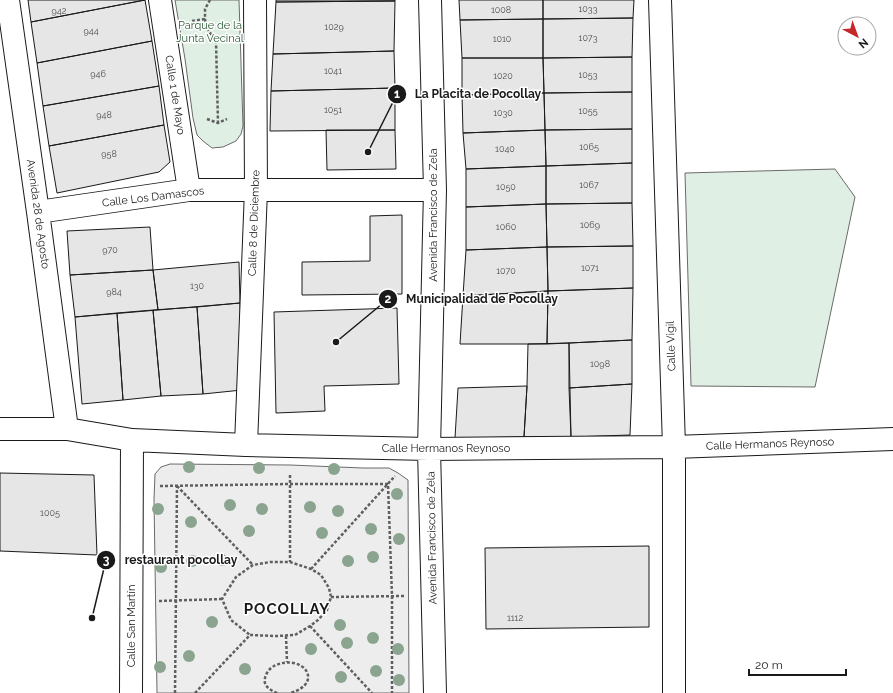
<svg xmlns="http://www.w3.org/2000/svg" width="893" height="693" viewBox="0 0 893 693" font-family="Raleway,sans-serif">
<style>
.green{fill:#e0efe3;stroke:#6a6a6a}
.parking{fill:#ededed;stroke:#6a6a6a}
.building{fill:#e6e6e6;stroke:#1a1a1a}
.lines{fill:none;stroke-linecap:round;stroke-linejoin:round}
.minor-casing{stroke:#1a1a1a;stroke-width:24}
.path{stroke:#5f5f5f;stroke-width:2.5;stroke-dasharray:3 2;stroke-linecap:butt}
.minor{stroke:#fff;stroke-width:22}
.tree{fill:#8aa48f}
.labels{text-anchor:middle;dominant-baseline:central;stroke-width:3;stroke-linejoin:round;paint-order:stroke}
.number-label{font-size:9px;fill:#4d4d4d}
.park-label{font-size:11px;fill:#2b5a34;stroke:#fff}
.street-label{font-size:11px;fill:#1a1a1a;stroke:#fff}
.district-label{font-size:15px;font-weight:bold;letter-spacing:1px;fill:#1a1a1a;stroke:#fff}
.leader{fill:none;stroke:#1a1a1a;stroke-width:1.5}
.callout-dot{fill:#1a1a1a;stroke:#fff;stroke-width:1.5}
.mark-label{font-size:12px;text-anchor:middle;font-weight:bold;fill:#fff}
.callout-label{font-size:12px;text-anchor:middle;font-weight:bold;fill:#1a1a1a;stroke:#fff;stroke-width:3;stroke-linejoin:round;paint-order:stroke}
</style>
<rect width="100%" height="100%" fill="#fff"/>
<path class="green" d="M175,0H239L243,126L241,134L236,141L223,147L212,148L203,141L197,135L193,118L185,59Z
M835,169L855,197L815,387L691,386L685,173Z"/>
<path class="parking" d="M170,464L290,465L363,468H389L398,473L408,480L409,693H157L154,499L155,474L161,467Z"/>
<path class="building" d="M28,0H145L31,22Z
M145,0L152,41L37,63L31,22Z
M276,0H395V1L276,2Z
M459,0H543V19L460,20Z
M543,0H634L633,18L543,19Z
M395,1L394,51L273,54L276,2Z
M633,18L632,57L543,58V19Z
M543,19V58H462L460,20Z
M152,41L159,86L43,106L37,63Z
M394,51L395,88L271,91L273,54Z
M632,57V92L544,93L543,58Z
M462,58H543L544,93L462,95Z
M159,86L164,125L49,146L43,106Z
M395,88V130L270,131L271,91Z
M632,92V129L545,130L544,93Z
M544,93L545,130L463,133L462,95Z
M164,125L170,162L159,172L57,193L49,146Z
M632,129V163L546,166L545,130Z
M326,130H395L396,169L327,170Z
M545,130L546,166L466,169L463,133Z
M632,163V203L546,204V166Z
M546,166V204L466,207V169Z
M632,203L633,246L547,247L546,204Z
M546,204L547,247L466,250V207Z
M402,215V294L302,295V262L370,261V216Z
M150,227L153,270L70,275L67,231Z
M633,246V288L548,291L547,247Z
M547,247L548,291L463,296L466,250Z
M239,262L240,303L158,310L153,270Z
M153,270L158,310L75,317L70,275Z
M633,288L632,340L569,343L547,344L548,291Z
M548,291L547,344H460L463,296Z
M240,303L242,390L203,394L197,307Z
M197,307L203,394L161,396L153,310Z
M397,308L399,384L324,386L325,411L276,413L274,312Z
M153,310L161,396L123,400L117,313Z
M117,313L123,400L82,404L75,317Z
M632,340V384L569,388V343Z
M569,343L571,437H524L527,386L528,344Z
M632,384L630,435L571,437L569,388Z
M527,386L524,437L455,438L458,388Z
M0,473L94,475L97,555L0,551Z
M649,546V627L486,629L485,548Z"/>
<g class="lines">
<defs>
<path id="minor" d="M8,0L38,212L67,429
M160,0L189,190
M430,0L435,190L429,449L435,693
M660,0L674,447V693
M38,212L189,190H435
M0,429H67L132,440L246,445L429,449L674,447L893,439
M246,445L256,190L255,0
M131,693L132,440"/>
</defs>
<use href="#minor" class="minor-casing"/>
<path class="path" d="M210,0L205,9V19L206,27L216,41L218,123
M192,21L205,19
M207,119L218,123L227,119
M290,475V562
M160,486L290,484H388L392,596V693
M177,486L253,565
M311,569L395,476
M331,597L404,596
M159,601L222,599
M310,626L372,693
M286,636L287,662
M175,693L177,486
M195,693L250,635L276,636L295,635L310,626L318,620L327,610L331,597L329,588L321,575L311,569L290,562H270L253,565L236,577L222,599L231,620L250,635
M277,693C270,690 263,686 265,678C266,673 270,668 274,666C302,652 326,683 290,693"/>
<use href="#minor" class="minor"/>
</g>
<g class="tree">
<circle cx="189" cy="467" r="6"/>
<circle cx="259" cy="468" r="6"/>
<circle cx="334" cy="469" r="6"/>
<circle cx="397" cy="494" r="6"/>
<circle cx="230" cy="505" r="6"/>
<circle cx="310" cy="507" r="6"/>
<circle cx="158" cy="509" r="6"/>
<circle cx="262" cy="509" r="6"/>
<circle cx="338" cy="511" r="6"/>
<circle cx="191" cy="522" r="6"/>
<circle cx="371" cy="529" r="6"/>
<circle cx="249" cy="531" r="6"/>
<circle cx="322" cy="533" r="6"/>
<circle cx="399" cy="539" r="6"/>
<circle cx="373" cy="557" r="6"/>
<circle cx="222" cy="560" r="6"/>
<circle cx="192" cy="561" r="6"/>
<circle cx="348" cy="561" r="6"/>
<circle cx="161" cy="567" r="6"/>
<circle cx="212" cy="622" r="6"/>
<circle cx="340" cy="625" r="6"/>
<circle cx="373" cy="638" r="6"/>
<circle cx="347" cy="643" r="6"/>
<circle cx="311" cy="649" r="6"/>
<circle cx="398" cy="649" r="6"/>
<circle cx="189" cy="656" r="6"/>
<circle cx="160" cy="667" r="6"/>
<circle cx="245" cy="669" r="6"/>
<circle cx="376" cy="671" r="6"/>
<circle cx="341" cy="677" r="6"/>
<circle cx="399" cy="680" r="6"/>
</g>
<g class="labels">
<g class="number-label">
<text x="588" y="9">1033</text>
<text x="501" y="10">1008</text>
<text x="59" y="11">942</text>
<text x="334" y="27">1029</text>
<text x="91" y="31">944</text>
<text x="588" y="38">1073</text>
<text x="502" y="39">1010</text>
<text x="333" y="71">1041</text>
<text x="98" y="74">946</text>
<text x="588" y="75">1053</text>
<text x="503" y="76">1020</text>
<text x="333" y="110">1051</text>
<text x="588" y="111">1055</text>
<text x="503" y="113">1030</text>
<text x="104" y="115">948</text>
<text x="589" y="147">1065</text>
<text x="505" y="149">1040</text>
<text x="109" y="154">958</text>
<text x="589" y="185">1067</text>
<text x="506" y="187">1050</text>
<text x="590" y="225">1069</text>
<text x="506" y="227">1060</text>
<text x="110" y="250">970</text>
<text x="590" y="268">1071</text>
<text x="506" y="271">1070</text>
<text x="197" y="286">130</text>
<text x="114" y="292">984</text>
<text x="600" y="364">1098</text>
<text x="50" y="513">1005</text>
<text x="515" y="618">1112</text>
</g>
<g class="park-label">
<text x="210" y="25">Parque de la<tspan x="210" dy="13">Junta Vecinal</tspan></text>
</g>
<g class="street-label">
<text transform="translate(175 95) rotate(81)">Calle 1 de Mayo</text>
<text transform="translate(153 197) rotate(-7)">Calle Los Damascos</text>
<text transform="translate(38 214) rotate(82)">Avenida 28 de Agosto</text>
<text transform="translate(433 215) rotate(-90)">Avenida Francisco de Zela</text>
<text transform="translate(254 223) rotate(-88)">Calle 8 de Diciembre</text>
<text transform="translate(671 346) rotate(-92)">Calle Vigil</text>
<text transform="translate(770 444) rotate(-2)">Calle Hermanos Reynoso</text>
<text x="446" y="448">Calle Hermanos Reynoso</text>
<text transform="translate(432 538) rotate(-91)">Avenida Francisco de Zela</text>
<text transform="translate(131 626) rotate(-90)">Calle San Martín</text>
</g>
<g class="district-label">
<text x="287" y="609">POCOLLAY</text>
</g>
</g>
<path class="leader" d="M368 152L397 94M336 342L388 299M92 618L106 560"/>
<g class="callout-dot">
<circle cx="368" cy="152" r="4"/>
<circle cx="336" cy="342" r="4"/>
<circle cx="92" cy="618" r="4"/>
<circle cx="397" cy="94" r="10"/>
<circle cx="388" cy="299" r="10"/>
<circle cx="106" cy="560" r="10"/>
</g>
<g class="mark-label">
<text x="397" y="98">1</text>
<text x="388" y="303">2</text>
<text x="106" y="564">3</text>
</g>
<g class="callout-label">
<text x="478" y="98">La Placita de Pocollay</text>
<text x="482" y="303">Municipalidad de Pocollay</text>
<text x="181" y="564">restaurant pocollay</text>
</g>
<g transform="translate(857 36) rotate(139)"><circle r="19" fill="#ffffff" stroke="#a3a3a3"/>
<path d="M0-3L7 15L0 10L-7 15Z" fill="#c62828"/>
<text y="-6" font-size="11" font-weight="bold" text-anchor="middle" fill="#1a1a1a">N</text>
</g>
<path d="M749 669v6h97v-6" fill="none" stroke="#1a1a1a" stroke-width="2"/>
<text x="755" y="669" font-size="12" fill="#1a1a1a" stroke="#ffffff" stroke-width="3" paint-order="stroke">20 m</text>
</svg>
